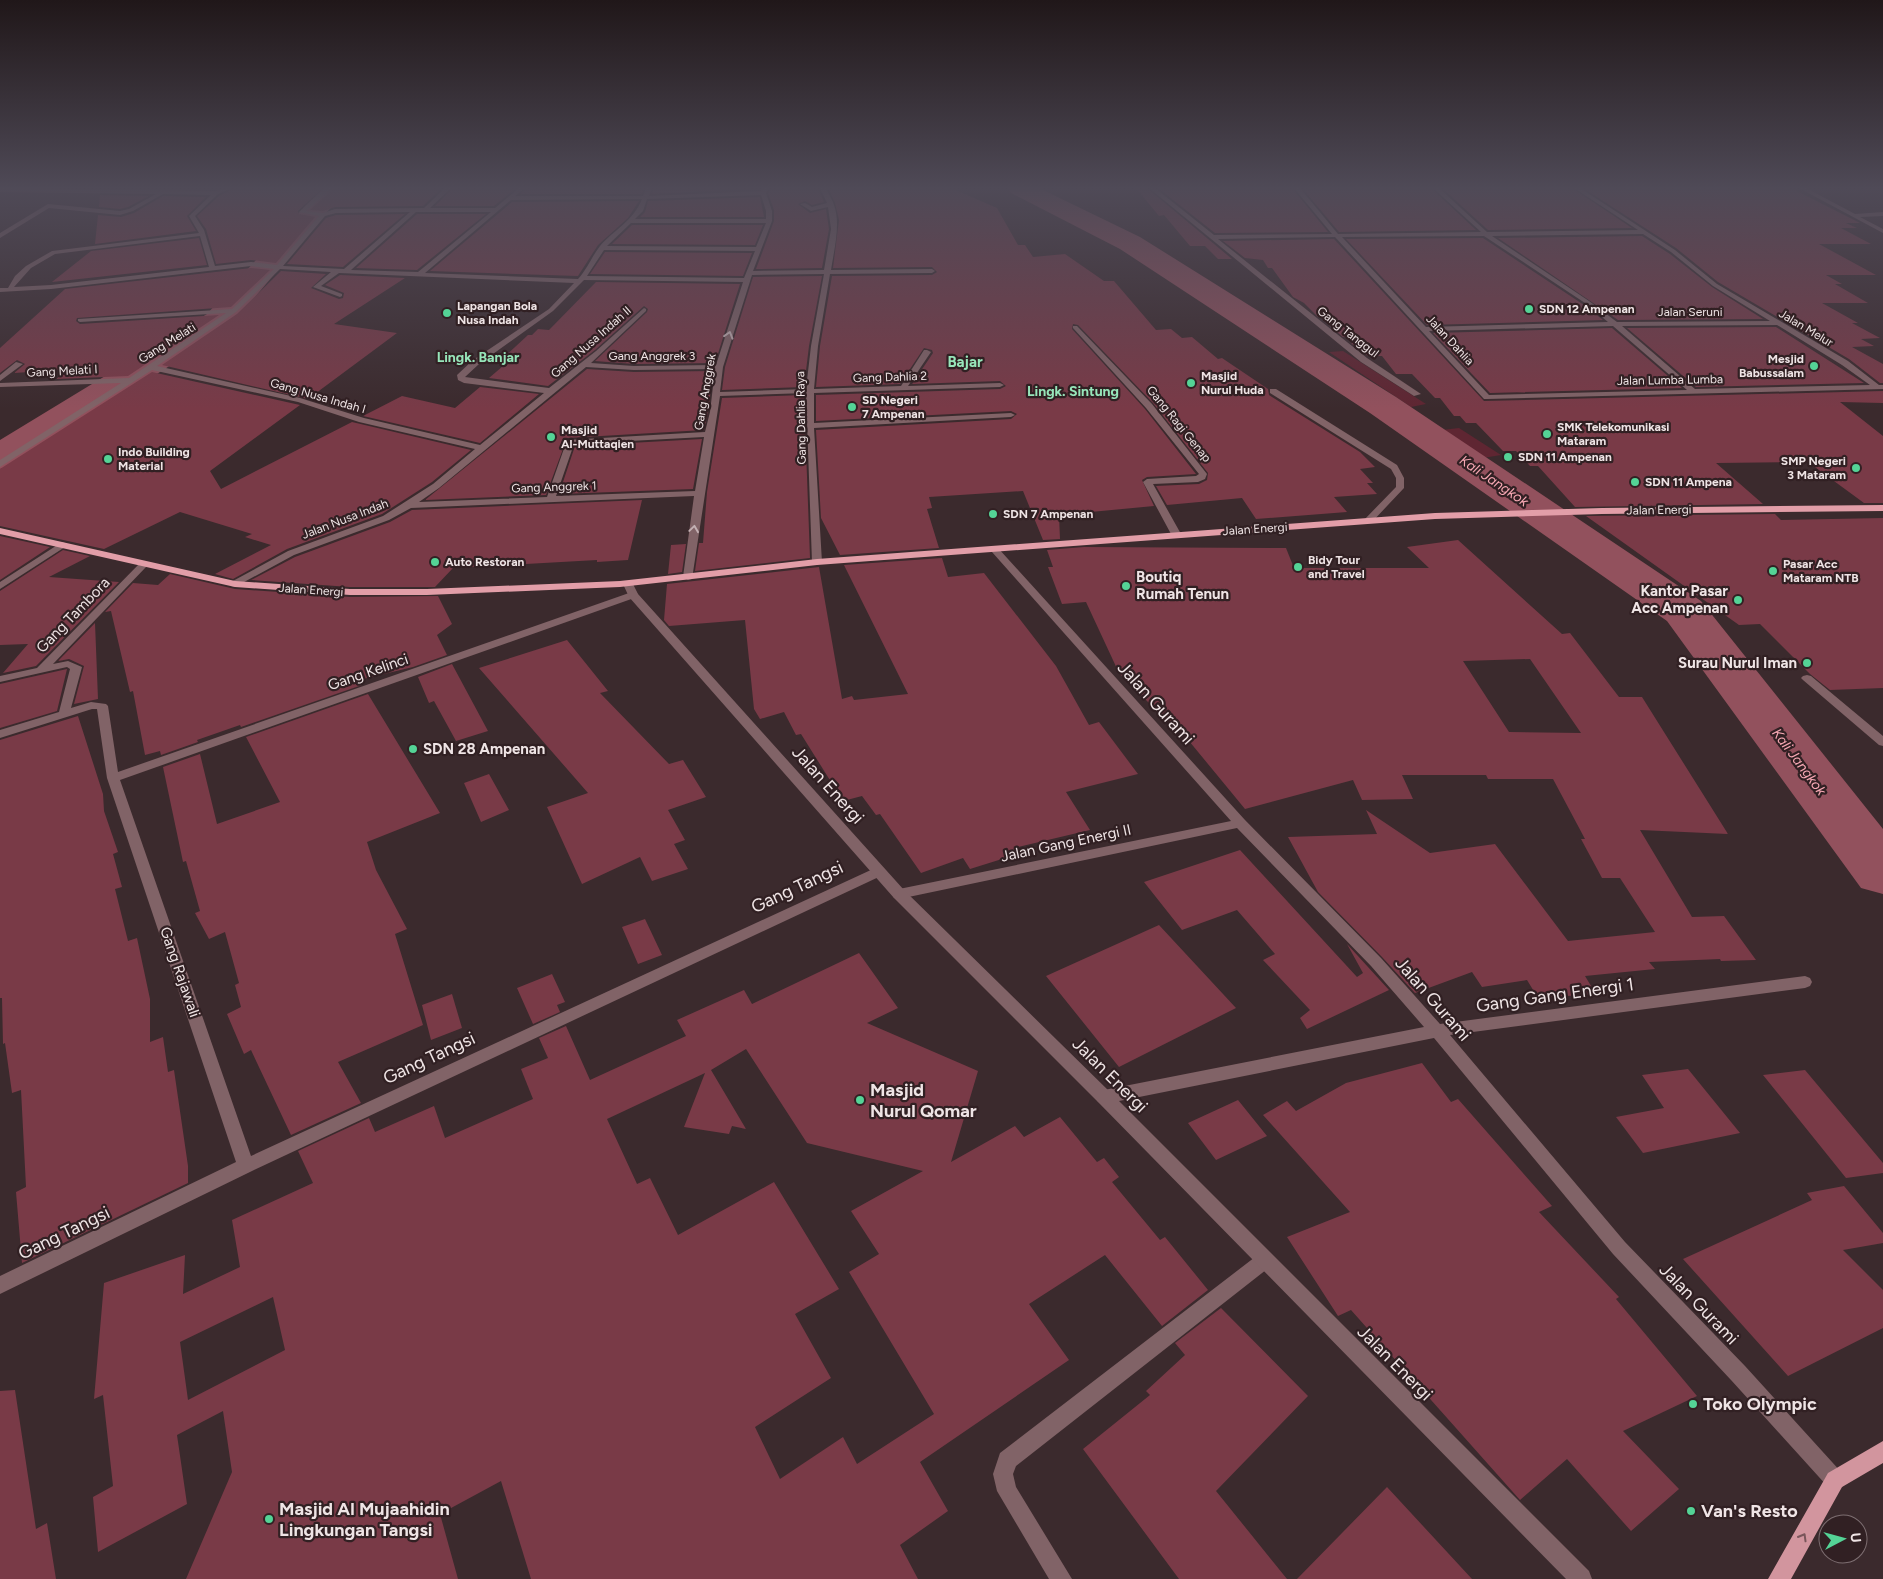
<svg xmlns="http://www.w3.org/2000/svg" width="1883" height="1579" viewBox="0 0 1883 1579" font-family="Figtree,sans-serif">
<style>
.green{fill:#5f2632}
.lines{fill:none;stroke-linecap:round;stroke-linejoin:round}
.river{fill:#92515d;fill-rule:evenodd}
.building{fill:#793a47;fill-rule:evenodd}
.minor{fill:#816367;fill-rule:evenodd}
.tertiary{fill:#816367;fill-rule:evenodd}
.primary{fill:#d2959e;fill-rule:evenodd}
.trunk{fill:#e29ea8;fill-rule:evenodd}
.oneway{stroke:#c3b0b3}
.oneway2{stroke:#79555a}
.poi-dot{fill:#54d396;stroke:#312023;stroke-width:2}
.labels{text-anchor:middle;dominant-baseline:central;stroke-width:4.5;stroke-linejoin:round;paint-order:stroke}
.far-poi-label{font-size:12px;font-weight:bold;fill:#efe4e5;stroke:#312023;text-anchor:start}
.far-street-label{font-size:12px;fill:#efe4e5;stroke:#312023}
.far-neighbourhood-label{font-size:14px;font-weight:bold;fill:#97e6ba;stroke:#312023}
.far-water-label{font-size:14px;font-style:italic;fill:#f7a8b4;stroke:#312023}
.far-quarter-label{font-size:15px;font-weight:bold;fill:#97e6ba;stroke:#312023}
.poi-label{font-size:15px;font-weight:bold;fill:#efe4e5;stroke:#312023;text-anchor:start}
.street-label{font-size:15px;fill:#efe4e5;stroke:#312023}
.near-street-label{font-size:18px;fill:#efe4e5;stroke:#312023}
.near-poi-label{font-size:18px;font-weight:bold;fill:#efe4e5;stroke:#312023;text-anchor:start}
</style>
<rect width="100%" height="100%" fill="#3b2a2d"/>
<path class="green" d="M1343,351L1426,404L1411,407L1329,352Z
M1459,428L1501,455L1483,458L1442,430Z"/>
<g class="lines">
<path class="river" d="M324,188H350L324,215L229,328L14,465L0,469V440L207,314L306,205Z
M1008,188H1039L1140,237L1396,397L1701,601L1883,829V894L1861,888L1667,621L1370,413L1120,249L1011,193Z"/>
</g>
<path class="building" d="M234,188H323L298,211L299,214L315,217L276,263L251,260L216,264L206,229L197,216L219,196Z
M334,188H442L423,206L335,207L323,211L310,210Z
M453,188H516L494,206H435Z
M527,188H644L642,194H520Z
M654,188H761L652,194Z
M771,188H818L824,202L812,205L805,201L798,204L810,213L826,209L829,229L822,268L756,269L774,221V210L768,193Z
M828,188H951L997,208L1018,245H1025L1033,257L1065,254L1104,281H1114L1156,330L1171,329L1182,338L1192,337L1218,359L1222,358L1268,389L1269,395L1360,452L1375,467L1360,469L1373,483H1367L1377,494L1334,497L1347,512L1256,519L1242,498L1167,505L1156,486L1199,484L1207,480L1208,473L1153,403L1078,325L1073,324L1072,329L1145,409L1196,474L1147,477L1142,480L1154,506L1059,515L1060,539L1043,540L1023,491L929,497L932,508L927,509L939,548L840,555L821,518L816,430L1011,419L1017,414L1011,411L816,421V395L1000,389L1006,386L1000,381L912,384L933,353L932,350L924,348L900,384L816,387L820,346L832,276L932,275L937,272L932,267L833,268L839,220L835,203Z
M1136,188H1147L1232,259H1218L1205,246H1190L1164,215L1159,216Z
M1158,188H1292L1328,232L1215,233Z
M1302,188H1431L1476,230L1339,232Z
M1442,188H1572L1632,228L1488,230Z
M1583,188H1791L1860,223H1846L1857,228H1841L1871,244H1819L1876,275H1826L1842,284H1835L1868,303H1822L1858,323H1852L1880,338L1861,339L1874,346L1852,347L1883,364V383H1880L1849,359L1718,282L1676,248Z
M100,195L149,196L128,207L120,209L99,207Z
M163,196L206,197L187,216L196,231L95,244L98,215L121,217L134,213Z
M760,197L764,217H640L645,212L648,201Z
M639,201L628,218L598,245L578,276L430,271L512,202Z
M405,214L343,267L287,264L326,218L336,215Z
M417,214H486L417,270L356,268Z
M632,225H763L755,245L612,244Z
M1642,236L1670,254L1712,287L1763,319L1618,320L1498,238Z
M199,238L207,265L52,282L91,251Z
M1483,238L1584,305L1603,320L1427,325L1346,239Z
M1334,239L1484,401L1883,391V403L1840,402L1883,436V503H1864L1808,462L1716,463L1763,504L1575,507L1538,466H1530L1516,451H1503L1476,423H1466L1460,416H1454L1440,398H1435L1412,374H1396L1382,356H1368L1352,344L1347,337H1343L1331,327L1323,317H1318L1304,303L1293,297L1272,268H1268L1263,260L1245,258L1223,241Z
M605,252L752,253L743,276L590,274Z
M251,268L270,270L231,307L77,318L76,321L80,324L219,315L128,376L56,379L71,369L14,373L25,364L17,360L0,373V348L65,289Z
M281,271L326,274L311,288L339,299L343,298L344,293L325,285L340,275L405,278L334,324L397,333L308,399L162,365L237,314Z
M822,276L809,346L804,387L722,390L725,367L753,277Z
M596,282L740,284L715,363L634,364L595,361L647,312L648,309L644,306L595,350L548,386L489,378L510,360L502,359L528,335H532L538,329L549,330Z
M1776,327L1864,383L1696,387L1627,328Z
M1612,328L1682,388L1490,393L1433,333Z
M587,369L634,372L713,371L708,412L704,430L567,438L546,495L425,500Z
M152,372L300,405L210,471L221,489L352,422L471,450L432,482L382,514L287,549L233,579L215,574L271,545L245,537L252,534L180,512L104,549L0,526V469Z
M480,387L539,394L480,443L363,416L402,396L455,408Z
M804,395L810,558L695,571L699,543H703L707,492L722,398Z
M702,439L693,489L559,494L575,446Z
M642,500L628,560L597,562V560L453,568L435,587H350L251,580L295,557L390,522L412,510Z
M1775,514L1781,520L1883,518V688L1830,690L1810,674L1760,624L1739,625L1586,516Z
M0,536L50,547L0,580Z
M1458,540L1562,634L1570,633L1619,697H1642L1728,834L1640,830L1692,917L1724,916L1756,960L1721,961L1720,959L1649,962L1655,969L1585,976L1596,994L1538,998L1527,980L1482,987L1472,972L1415,993L1382,957L1318,892L1288,837L1377,834L1366,810L1430,853L1495,844L1568,941L1655,932L1620,878H1602L1581,839H1585L1553,779H1488L1486,775H1402L1413,799L1362,800L1353,780L1245,809L1180,730H1176L1119,673L1086,602L1062,604L1048,567H1053L1047,550L1084,547L1286,548L1294,568H1429L1407,547ZM1530,659L1581,733L1509,732L1463,661Z
M686,544L682,572L668,574L671,545Z
M63,550L90,556L49,577L119,582L36,666L3,673L28,644L0,645V591Z
M942,558L948,577L984,573L1056,666L1089,725L1099,722L1138,774L1066,792L1090,830L1014,848L1018,854L970,869L963,858L921,873L880,814L876,815L862,796L843,801L801,734L796,735L784,712L760,719L754,709L745,620L669,626L664,620L667,584L819,567L842,699L852,696L854,700L908,694L844,565Z
M170,574L235,589L350,597L438,596L452,624L437,635L447,655L413,667L359,680L362,685L241,727L240,725L197,740L198,742L161,755L160,751L145,755L133,691L130,692L111,611L105,612L133,583L158,585Z
M95,623L98,699L74,704L84,666L69,659L58,661Z
M567,640L608,691L600,693L669,764L683,760L706,797L668,810L685,840L674,844L688,869L652,881L640,857L582,884L547,807L588,793L479,668Z
M452,664L488,731L456,741L434,701L429,703L418,677Z
M67,669L57,711L0,728V684Z
M368,694L440,813L367,842L376,870L407,929L395,934L423,1025L338,1062L361,1103L291,1135L251,1050L244,1054L227,1014L241,1007L235,985L239,983L225,932L209,939L195,913L200,911L186,861L183,862L163,767L200,754L217,824L280,802L246,737Z
M78,716L103,794L104,811L118,852L113,854L122,887L115,889L128,941L137,938L150,999V1042L163,1037L168,1072L174,1070L188,1166V1183L22,1263L16,1192L26,1187L21,1090L12,1093L5,1043L3,1044L2,998H0V740Z
M489,774L509,810L481,822L464,783Z
M1240,850L1357,977L1363,973L1347,944L1389,990L1307,1029L1300,1018L1310,1010L1263,960L1275,954L1237,910L1182,930L1144,882Z
M645,919L662,955L638,964L622,927Z
M1159,925L1236,1008L1119,1067L1046,976Z
M859,953L898,1008L867,1023L978,1071L951,1162L1015,1126L1024,1137L1060,1117L1097,1162L1104,1158L1119,1177L1112,1182L1160,1240L1165,1237L1208,1290L1162,1326L1105,1255L1029,1304L1069,1360L920,1462L948,1511L900,1545L918,1579H531L501,1481L440,1514L458,1579H186L232,1472L223,1411L177,1435L187,1504L98,1552L93,1497L113,1486L103,1395L94,1399L104,1283L185,1255L183,1294L240,1267L232,1220L313,1183L298,1151L369,1118L375,1132L434,1106L445,1138L533,1099L521,1069L548,1058L539,1038L566,1026L590,1080L686,1036L677,1020L744,990L752,1004ZM746,1049L807,1143L923,1171L851,1211L879,1254L849,1272L934,1414L857,1464L843,1437L780,1479L755,1427L831,1378L795,1314L839,1289L774,1182L678,1235L650,1178L637,1184L607,1119L705,1073L684,1127L729,1134L732,1126L746,1129L711,1070ZM273,1297L285,1350L188,1400L180,1342Z
M552,974L565,1002L557,1005L560,1012L533,1024L517,988Z
M452,994L462,1028L431,1040L422,1005Z
M1422,1063L1451,1102L1458,1099L1552,1206L1539,1212L1619,1297L1616,1299L1697,1396L1623,1431L1679,1489L1631,1531L1567,1459L1520,1500L1351,1310L1338,1316L1287,1237L1350,1212L1263,1115L1287,1101L1296,1111L1346,1083Z
M1688,1069L1740,1133L1643,1153L1616,1117L1664,1108L1642,1075Z
M1805,1070L1883,1163V1173L1846,1178L1763,1075Z
M1238,1100L1267,1136L1216,1160L1188,1123Z
M1844,1186L1883,1233V1243L1843,1250L1883,1290V1328L1788,1376L1683,1259L1812,1200L1807,1193Z
M1221,1308L1308,1396L1216,1491L1287,1579H1179L1083,1449L1150,1395L1146,1391L1185,1355L1175,1343Z
M15,1390L36,1529L47,1523L56,1579H0V1391Z
M1387,1487L1472,1579H1297Z"/>
<g class="lines">
<path class="minor" d="M0,188L215,191L232,188L218,194L195,216L204,230L215,266L251,262L277,265L319,216L299,212L326,188H332L306,211L323,213L335,209L424,208L445,188H451L430,208H495L519,188H525L515,196H643L646,188H652L649,196L761,191L763,188H769L766,193L772,211V221L753,271L824,270L831,229L828,207L811,211L800,204L805,203L812,207L827,203L820,188H826C828,193 833,201 834,205C841,224 834,250 831,270L932,269L935,271L932,273L830,274L818,346L814,389L901,386L924,350H927L931,352L908,386L1000,383L1004,385L1000,387L814,393V423L1011,413L1015,415L1011,417L814,428L822,562L817,565L812,562L806,393L720,396L692,579L688,580L683,577L694,496L411,508L389,520L294,555L235,587L231,586V582L288,551L383,516L433,484L475,449L359,422L298,402L152,370L0,467V460L121,383L0,387V383L129,378L226,313L80,322L78,321V319L232,309L274,269L251,266L51,289L0,292V288H8L15,276L26,266L52,251L199,233L189,216L211,195L163,194L133,211L120,215L49,208L0,238V233L48,204L120,211L129,209L156,194L0,192ZM761,195L766,211V219H635L643,211L647,199ZM642,199C634,220 614,230 600,246C592,256 588,268 578,279L425,273L511,200ZM410,212L344,269L283,266L325,216L336,213ZM416,212H491L418,272L351,270ZM631,223H766L756,247L607,246ZM200,236L209,267L51,285L14,287L31,268L55,254ZM604,250L755,251L744,278L587,276ZM280,269L331,272L313,287L340,297L342,296V294L321,286L339,273L574,283L549,309L473,360L457,375L458,380L464,383L544,393L480,445L364,418L300,398L157,366L236,312ZM824,274L811,346L806,389L720,392L723,367L752,275ZM584,280L743,282L716,365L634,366L591,363L646,311V309L644,308L596,351L549,388L465,377L479,364L553,311ZM586,367L634,370L715,369L710,412L705,432L567,440L547,497L419,502L439,488ZM704,437L695,491L556,496L574,444Z
M1149,188H1155L1214,235L1332,234L1294,188H1300L1338,234L1481,232L1433,188H1439L1487,232L1638,230L1574,188H1580L1675,250L1717,284L1848,361L1879,385H1883V389L1487,399H1484L1335,237L1218,239L1367,358L1421,394L1414,396L1361,362ZM1643,234L1671,252L1713,286L1770,321L1617,322L1589,301L1492,236ZM1484,236L1585,303L1608,322L1426,327L1342,237ZM1777,325L1842,365L1870,385L1695,389L1622,326ZM1613,326L1687,390L1489,395L1429,331Z
M1799,188H1806L1855,214L1883,212V216L1860,217L1883,229V233Z
M1073,326H1077L1152,404L1207,474L1205,479L1198,482L1153,484L1181,534L1179,536L1176,537L1171,534L1143,482L1147,479L1196,476L1199,474L1146,408L1073,328Z
M16,362L23,364L0,381V375Z
M1270,389H1276L1397,465L1404,478V488L1371,523H1365L1363,521L1396,487V478L1391,469L1270,393Z
M62,542L65,543V547L0,589V582Z
M995,547L998,548L1245,820L1381,958L1440,1024L1805,976L1810,978L1812,982L1810,986L1805,988L1450,1035L1625,1242L1745,1366L1842,1473L1845,1480L1842,1487L1835,1490L1828,1487L1731,1380L1613,1254L1434,1038L1104,1104L1098,1102L1096,1097L1098,1092L1104,1090L1424,1027L1371,966L1237,828L899,899L894,898L892,894L894,890L899,889L1231,821L992,552V548Z
M143,562L146,563V567L53,664L68,661L82,667L71,708L91,702L106,704L108,706L118,772L629,593H637L638,595L637,597L120,780L251,1156L873,869H883L885,872L883,875L252,1171L0,1294V1276L236,1162L107,778L97,709H92L0,738V730L59,712L70,669L67,667L0,682V676L37,668L140,563Z
M1807,675L1811,676L1883,736V746L1879,745L1803,680L1801,678L1803,676Z
M1265,1251L1271,1254L1274,1260L1271,1266L1016,1466L1013,1474L1016,1487L1072,1579H1049L997,1491L993,1474L1000,1453L1259,1254Z"/>
<path class="tertiary" d="M628,581L632,582L638,594L904,890L1110,1092L1589,1571L1592,1579H1566L1098,1102L894,898L629,597L623,584Z"/>
<path class="primary" d="M1883,1441V1463L1842,1487L1791,1579H1768L1828,1473Z"/>
<path class="trunk" d="M1883,505V511L1602,514L1435,519L817,565L620,587L427,595H350L235,587L0,534V528L235,581L350,589H427L620,581L817,559L1435,513L1602,508Z"/>
</g>
<defs><path id="oneway-chevron" d="M-2-3.5L2.5 0L-2 3.5" fill="none" stroke-width="1.6" stroke-linecap="round" stroke-linejoin="round" transform="scale(1.25)"/></defs>
<g class="oneway">
<use href="#oneway-chevron" transform="translate(729 335) rotate(-73)"/>
<use href="#oneway-chevron" transform="translate(694 529) rotate(-82)"/>
</g>
<use class="oneway2" href="#oneway-chevron" transform="translate(1803 1537) rotate(-60)"/>
<linearGradient id="sky" x2="0" y2="1"><stop stop-color="#201719"/><stop offset="0.46" stop-color="#4f4a57"/><stop offset="1" stop-color="#4f4a57" stop-opacity="0"/></linearGradient>
<rect width="1883" height="409" fill="url(#sky)"/>
<g class="poi-dot">
<circle cx="1529" cy="309" r="5"/>
<circle cx="447" cy="313" r="5"/>
<circle cx="1814" cy="366" r="5"/>
<circle cx="1191" cy="383" r="5"/>
<circle cx="852" cy="407" r="5"/>
<circle cx="1547" cy="434" r="5"/>
<circle cx="551" cy="437" r="5"/>
<circle cx="1508" cy="457" r="5"/>
<circle cx="108" cy="459" r="5"/>
<circle cx="1856" cy="468" r="5"/>
<circle cx="1635" cy="482" r="5"/>
<circle cx="993" cy="514" r="5"/>
<circle cx="435" cy="562" r="5"/>
<circle cx="1298" cy="567" r="5"/>
<circle cx="1773" cy="571" r="5"/>
<circle cx="1126" cy="586" r="5"/>
<circle cx="1738" cy="600" r="5"/>
<circle cx="1807" cy="663" r="5"/>
<circle cx="413" cy="749" r="5"/>
<circle cx="860" cy="1100" r="5"/>
<circle cx="1693" cy="1404" r="5"/>
<circle cx="1691" cy="1511" r="5"/>
<circle cx="269" cy="1519" r="5"/>
</g>
<g class="labels">
<g class="far-poi-label">
<text x="457" y="306">Lapangan Bola<tspan x="457" dy="14">Nusa Indah</tspan></text>
<text x="1539" y="309">SDN 12 Ampenan</text>
<text x="1804" y="359" text-anchor="end">Mesjid<tspan x="1804" dy="14">Babussalam</tspan></text>
<text x="1201" y="376">Masjid<tspan x="1201" dy="14">Nurul Huda</tspan></text>
<text x="862" y="400">SD Negeri<tspan x="862" dy="14">7 Ampenan</tspan></text>
<text x="1557" y="427">SMK Telekomunikasi<tspan x="1557" dy="14">Mataram</tspan></text>
<text x="561" y="430">Masjid<tspan x="561" dy="14">Al-Muttaqien</tspan></text>
<text x="118" y="452">Indo Building<tspan x="118" dy="14">Material</tspan></text>
<text x="1518" y="457">SDN 11 Ampenan</text>
<text x="1846" y="461" text-anchor="end">SMP Negeri<tspan x="1846" dy="14">3 Mataram</tspan></text>
<text x="1645" y="482">SDN 11 Ampena</text>
<text x="1003" y="514">SDN 7 Ampenan</text>
<text x="1308" y="560">Bidy Tour<tspan x="1308" dy="14">and Travel</tspan></text>
<text x="445" y="562">Auto Restoran</text>
<text x="1783" y="564">Pasar Acc<tspan x="1783" dy="14">Mataram NTB</tspan></text>
</g>
<g class="far-street-label">
<text x="1690" y="312">Jalan Seruni</text>
<text transform="translate(1806 328) rotate(31)">Jalan Melur</text>
<text transform="translate(1348 332) rotate(38)">Gang Tanggul</text>
<text transform="translate(1450 340) rotate(47)">Jalan Dahlia</text>
<text transform="translate(591 342) rotate(-41)">Gang Nusa Indah II</text>
<text transform="translate(167 343) rotate(-32)">Gang Melati</text>
<text x="652" y="356">Gang Anggrek 3</text>
<text transform="translate(62 371) rotate(-3)">Gang Melati I</text>
<text transform="translate(890 377) rotate(-2)">Gang Dahlia 2</text>
<text transform="translate(1670 380) rotate(-1)">Jalan Lumba Lumba</text>
<text transform="translate(705 392) rotate(-80)">Gang Anggrek</text>
<text transform="translate(318 396) rotate(16)">Gang Nusa Indah I</text>
<text transform="translate(801 418) rotate(-91)">Gang Dahlia Raya</text>
<text transform="translate(1179 424) rotate(51)">Gang Ragi Genap</text>
<text transform="translate(554 487) rotate(-2)">Gang Anggrek 1</text>
<text transform="translate(1659 510) rotate(-1)">Jalan Energi</text>
<text transform="translate(345 519) rotate(-21)">Jalan Nusa Indah</text>
<text transform="translate(1255 529) rotate(-4)">Jalan Energi</text>
<text transform="translate(311 590) rotate(4)">Jalan Energi</text>
</g>
<g class="far-neighbourhood-label">
<text x="478" y="357">Lingk. Banjar</text>
<text x="1073" y="391">Lingk. Sintung</text>
</g>
<g class="far-water-label">
<text transform="translate(1494 481) rotate(34)">Kali Jangkok</text>
<text transform="translate(1799 762) rotate(53)">Kali Jangkok</text>
</g>
<g class="far-quarter-label">
<text x="965" y="362">Bajar</text>
</g>
<g class="poi-label">
<text x="1136" y="577">Boutiq<tspan x="1136" dy="17">Rumah Tenun</tspan></text>
<text x="1728" y="591" text-anchor="end">Kantor Pasar<tspan x="1728" dy="17">Acc Ampenan</tspan></text>
<text x="1797" y="663" text-anchor="end">Surau Nurul Iman</text>
<text x="423" y="749">SDN 28 Ampenan</text>
</g>
<g class="street-label">
<text transform="translate(73 615) rotate(-46)">Gang Tambora</text>
<text transform="translate(368 672) rotate(-19)">Gang Kelinci</text>
<text transform="translate(1066 843) rotate(-12)">Jalan Gang Energi II</text>
<text transform="translate(180 972) rotate(71)">Gang Rajawali</text>
</g>
<g class="near-street-label">
<text transform="translate(1156 703) rotate(48)">Jalan Gurami</text>
<text transform="translate(828 785) rotate(48)">Jalan Energi</text>
<text transform="translate(797 887) rotate(-25)">Gang Tangsi</text>
<text transform="translate(1555 995) rotate(-8)">Gang Gang Energi 1</text>
<text transform="translate(1433 999) rotate(49)">Jalan Gurami</text>
<text transform="translate(429 1058) rotate(-25)">Gang Tangsi</text>
<text transform="translate(1110 1075) rotate(45)">Jalan Energi</text>
<text transform="translate(64 1233) rotate(-26)">Gang Tangsi</text>
<text transform="translate(1699 1304) rotate(46)">Jalan Gurami</text>
<text transform="translate(1395 1363) rotate(45)">Jalan Energi</text>
</g>
<g class="near-poi-label">
<text x="870" y="1090">Masjid<tspan x="870" dy="21">Nurul Qomar</tspan></text>
<text x="1703" y="1404">Toko Olympic</text>
<text x="279" y="1509">Masjid Al Mujaahidin<tspan x="279" dy="21">Lingkungan Tangsi</tspan></text>
<text x="1701" y="1511">Van's Resto</text>
</g>
</g>
<g transform="translate(1843 1539) rotate(84)"><circle r="24" fill="#312023" stroke="#7d6e71"/>
<path d="M0-4L9 19L0 12L-9 19Z" fill="#54d396"/>
<text y="-8" font-size="14" font-weight="bold" text-anchor="middle" fill="#efe4e5">U</text>
</g>
</svg>
